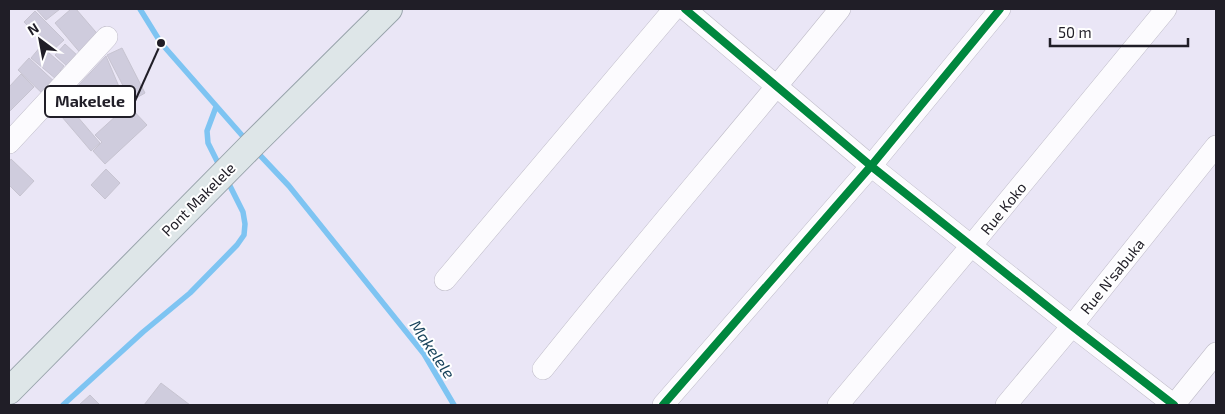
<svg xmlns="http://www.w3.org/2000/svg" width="1225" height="414" viewBox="0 0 1225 414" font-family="'Exo 2',sans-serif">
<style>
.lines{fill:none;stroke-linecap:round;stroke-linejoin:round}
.stream{stroke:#7ec4f2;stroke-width:5.5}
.building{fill:#cfccdd;stroke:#c7c4d1}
.minor-casing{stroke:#bfbcc8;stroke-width:22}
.major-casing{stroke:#98a3ab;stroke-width:28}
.minor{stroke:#fcfbfe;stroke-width:21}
.major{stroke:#dee6e8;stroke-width:26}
.cycleway-casing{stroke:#fff;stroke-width:11}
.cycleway{stroke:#00873e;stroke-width:8}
.labels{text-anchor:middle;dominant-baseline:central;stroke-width:4;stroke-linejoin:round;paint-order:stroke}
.street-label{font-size:15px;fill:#201e27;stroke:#fff}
.water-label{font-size:16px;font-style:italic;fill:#19445c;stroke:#fff}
.leader{fill:none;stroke:#201e27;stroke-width:2}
.callout-dot{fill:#201e27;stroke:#fff;stroke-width:2}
.callout{fill:#fff;stroke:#201e27;stroke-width:2}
.callout-label{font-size:16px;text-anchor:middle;font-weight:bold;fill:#201e27}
</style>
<rect width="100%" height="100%" fill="#eae6f6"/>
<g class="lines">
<path class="stream" d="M140,9L161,43L247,141
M216,107L207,131L208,143L220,167
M255,150L289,186L424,354L454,405
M63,405L143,332L190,293L237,245L244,235L245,224L243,212L227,180"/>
</g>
<path class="building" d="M36,9H60L46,20Z
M71,9H76L101,38L82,55L55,23Z
M35,11L64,40L52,51L24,22Z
M65,44L78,56L68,67L55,55Z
M41,46L64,66L60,71L62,72L56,79L31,58Z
M122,48L145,93L131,101L107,55Z
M106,56L120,89L89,107L77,87Z
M29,58L58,85L46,97L18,70Z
M21,74L34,87L9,112V87Z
M65,102L100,143L91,151L56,110Z
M128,105L147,125L105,164L93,151L102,142L95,135Z
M11,159L34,181L20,196L9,185V162Z
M106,169L120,183L105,199L91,185Z
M161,383L190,405H144Z
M90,395L100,405H79Z"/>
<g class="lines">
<defs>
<path id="minor" d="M685,9L871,166L1072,326L1174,405
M9,143L107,37
M445,280L674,9
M543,369C640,247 742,130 840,9
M663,405L871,166L1000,9
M838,405L971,246L1166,9
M1006,405L1072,326L1216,146
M1174,405L1216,353"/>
<path id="major" d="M9,391L252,145L389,9"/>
</defs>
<use href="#minor" class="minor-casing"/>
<use href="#major" class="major-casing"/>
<use href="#minor" class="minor"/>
<use href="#major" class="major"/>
<defs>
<path id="cycleway" d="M685,9L871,166L1072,326L1174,405
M663,405L871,166L1000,9"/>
</defs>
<use href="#cycleway" class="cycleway-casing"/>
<use href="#cycleway" class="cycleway"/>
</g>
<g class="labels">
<g class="street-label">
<text transform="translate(198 199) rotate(-45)">Pont Makelele</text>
<text transform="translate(1003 208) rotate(-51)">Rue Koko</text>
<text transform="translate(1112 276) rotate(-51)">Rue N'sabuka</text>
</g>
<g class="water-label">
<text transform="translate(433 349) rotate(56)">Makelele</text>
</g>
</g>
<path class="leader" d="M161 43L135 101"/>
<circle class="callout-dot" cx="161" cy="43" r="5"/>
<rect class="callout" x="45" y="86" width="90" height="31" rx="5"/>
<g class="callout-label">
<text x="90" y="107">Makelele</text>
</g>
<rect width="1225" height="414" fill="none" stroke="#201e27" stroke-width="20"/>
<g transform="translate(40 40) rotate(328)" stroke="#ffffff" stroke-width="4" paint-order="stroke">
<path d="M0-4L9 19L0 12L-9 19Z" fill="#201e27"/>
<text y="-8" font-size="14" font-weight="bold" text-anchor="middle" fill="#201e27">N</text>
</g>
<path d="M1050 38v8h138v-8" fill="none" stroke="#201e27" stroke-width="2.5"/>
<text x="1058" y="38" font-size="15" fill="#201e27" stroke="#ffffff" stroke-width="4" paint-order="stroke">50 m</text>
</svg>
